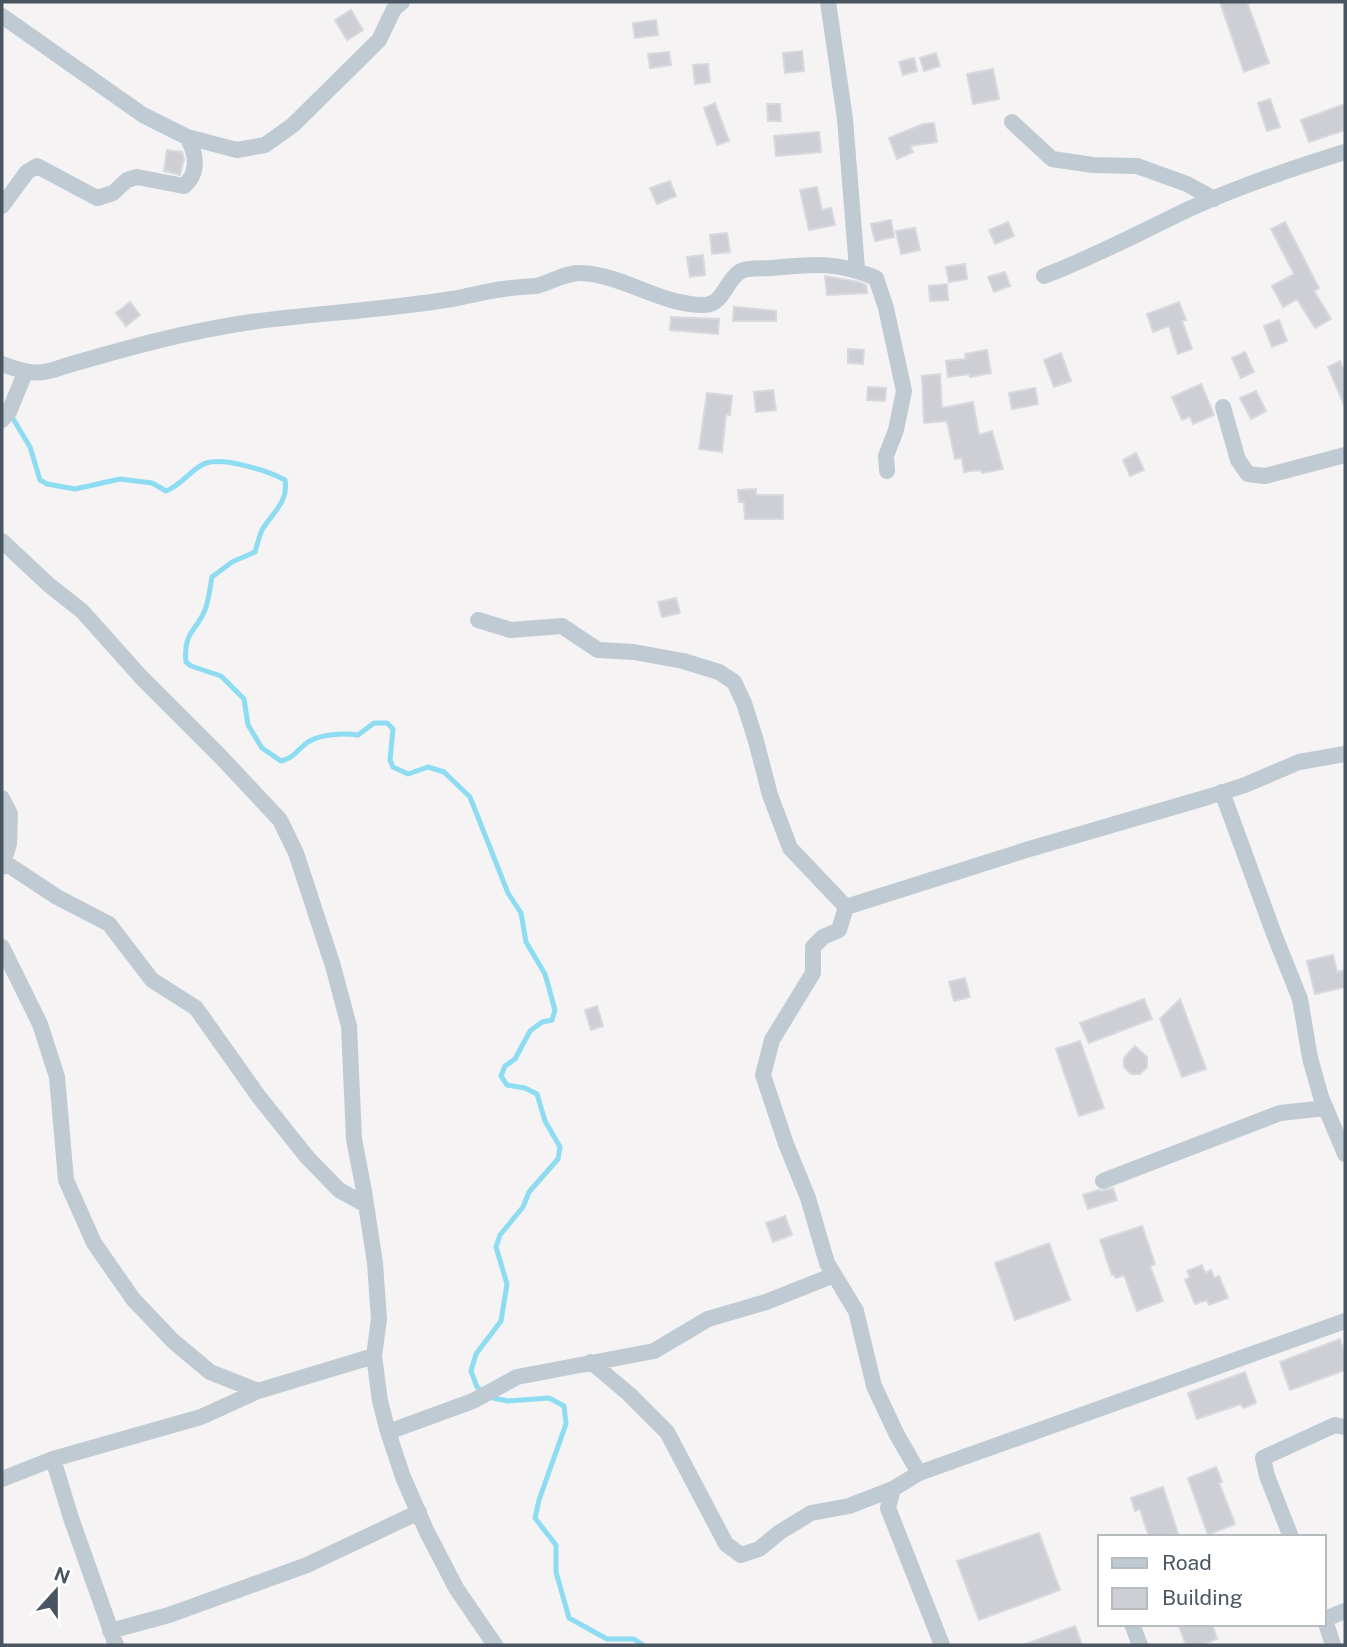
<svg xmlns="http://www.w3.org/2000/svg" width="1347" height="1647" viewBox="0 0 1347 1647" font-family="'Public Sans',sans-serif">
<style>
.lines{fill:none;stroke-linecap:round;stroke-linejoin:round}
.stream{stroke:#8ddcf1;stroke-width:5}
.building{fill:#cdcfd5;stroke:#d7d9de;stroke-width:2}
.minor{stroke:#c0cad2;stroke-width:16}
</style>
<rect width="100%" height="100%" fill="#f5f3f3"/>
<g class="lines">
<path class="stream" d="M2,406L9,412L30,447L40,480L47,484L75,489L120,479L152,483L166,491C181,486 193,467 206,463C225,457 268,471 285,480C289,502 272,513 262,530C259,537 257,545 255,552L232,562L212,577C210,587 209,600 205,610C196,632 183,632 186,662L191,666L221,676L244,699L248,725L262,748L281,761C293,759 299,748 308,742C321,734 343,733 358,735L374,723H387L393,729L390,760L393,767L408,774L428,767L444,772L470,797L508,893L521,913L526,942L545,974L555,1010L552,1020L542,1022L530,1031L515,1059L505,1066L501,1076L507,1085L525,1088L537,1094L545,1121L560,1147L558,1159L529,1192L523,1207L500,1235L496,1247L507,1284L501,1321L476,1354L471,1371L477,1387L493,1398L508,1401L549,1398L564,1406L566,1424L539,1500L535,1518L556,1545V1572L569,1618L607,1639H634L643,1645"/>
</g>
<path class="building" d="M1220,2H1247L1269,63L1244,72Z
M351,10L363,30L347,40L335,20Z
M656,20L658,35L635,38L633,23Z
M802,51L804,71L785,73L783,53Z
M669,52L671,65L650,68L648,54Z
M936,53L940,66L924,71L920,58Z
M914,58L917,71L903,75L899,62Z
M708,64L710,82L695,84L693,65Z
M993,69L999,99L973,104L967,74Z
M1270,99L1280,127L1267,131L1258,103Z
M715,103L729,141L717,145L704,108Z
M767,104H780L781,121H768Z
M1345,104V130L1309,142L1301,120Z
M934,123L937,142L910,146L913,152L897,159L889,138L923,124Z
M819,132L821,152L776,156L774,136Z
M167,150L182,152L184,159L180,175L164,171Z
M670,181L676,196L657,204L650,188Z
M817,187L822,210L831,208L835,225L809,230L800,190Z
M891,220L894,237L875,241L871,224Z
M1008,222L1014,236L995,244L989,230Z
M1285,222L1319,288L1314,291L1331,319L1315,328L1297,299L1283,307L1272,286L1294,274L1271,229Z
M915,228L920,250L901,254L896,231Z
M727,233L730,252L712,254L710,235Z
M703,255L705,275L690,277L687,257Z
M965,264L967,279L949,282L946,267Z
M1005,272L1010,286L994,292L988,277Z
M825,276L859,282L866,285L867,293L827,295Z
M947,284L948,300L930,301L929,286Z
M130,302L140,315L126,326L116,313Z
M1179,302L1186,320L1182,321L1192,349L1178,354L1169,326L1153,332L1147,314Z
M734,307L776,311V321H733Z
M671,317L719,319L718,334L670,330Z
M1279,320L1287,341L1272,347L1264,326Z
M848,349L864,350L863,364L848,363Z
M987,350L991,373L970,377L969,374L948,377L946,361L966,359L965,354Z
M1245,352L1254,372L1241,378L1232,358Z
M1061,353L1071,381L1054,387L1044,360Z
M1340,361L1345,372V407L1328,367Z
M940,374L942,408L973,402L979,435L992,431L1003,469L982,473L981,470L964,472L962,458L955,459L947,421L924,423L922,376Z
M1201,384L1214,415L1193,424L1190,416L1182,420L1172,397Z
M868,387L886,388L885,401L867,400Z
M1035,388L1038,404L1012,409L1009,393Z
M773,390L776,410L756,412L754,392Z
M1256,391L1266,411L1251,419L1240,398Z
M707,393L732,396L730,415L726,414L722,452L699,449Z
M1136,453L1144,470L1130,476L1123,460Z
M756,489V495H783V519H745L744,502H739L738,490Z
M676,598L680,613L662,617L658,602Z
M1333,955L1337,972L1345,970V987L1315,994L1307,961Z
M965,978L970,997L954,1001L949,982Z
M1144,999L1152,1019L1089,1043L1080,1023Z
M1180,999L1206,1069L1182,1077L1160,1019Z
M597,1006L603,1026L591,1030L585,1010Z
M1080,1041L1104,1108L1079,1116L1056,1049Z
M1135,1046L1147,1057V1067L1140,1074H1131L1124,1067V1058Z
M1113,1188L1117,1200L1088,1209L1083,1195L1098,1190L1102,1191Z
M785,1216L792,1235L773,1242L766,1223Z
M1142,1226L1155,1264L1150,1266L1163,1301L1137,1311L1124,1275L1116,1278L1114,1274L1112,1275L1100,1240Z
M1049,1243L1070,1300L1015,1320L995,1263Z
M1202,1265L1205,1273L1211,1270L1214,1278L1219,1276L1228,1298L1209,1305L1207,1300L1195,1304L1185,1280L1190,1277L1187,1271Z
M1340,1339L1345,1355V1370L1290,1390L1280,1362Z
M1245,1372L1256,1403L1243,1408L1241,1404L1197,1419L1188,1393Z
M1216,1467L1222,1482L1219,1483L1235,1524L1208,1535L1188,1478Z
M1163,1487L1179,1537H1149L1140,1509L1135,1511L1131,1498Z
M1039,1533L1060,1590L979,1620L957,1561Z
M1178,1624H1212L1217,1639L1201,1645H1186Z
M1075,1626L1082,1645H1027L1026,1644Z"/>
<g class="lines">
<path class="minor" d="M828,2L845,119L857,269
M2,16L143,115L187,137L237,150L265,145L293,125L379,40L394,9L402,2
M1012,122L1052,159L1093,165L1137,166L1187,184L1214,199
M2,206L27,172L37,166L97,198L113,193L127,180L137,177L184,186C200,172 196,153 187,137
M1044,276C1094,257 1141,232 1189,209C1239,186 1293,168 1345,152
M2,364C28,374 39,376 65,366C127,348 188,331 251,322C318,313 385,310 452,299C469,296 486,291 504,289C514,287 525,287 536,286C550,283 566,272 581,273C624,275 660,305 704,305C724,305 725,280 741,271C749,267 763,269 772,268C812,264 838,261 876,278L886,308L904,391L896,430L886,456L887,471
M1223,407L1238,460L1248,474L1265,476L1345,455
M2,420L9,412L25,373
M2,541L49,585L82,611L141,677L220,756L280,820L296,853L333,966L349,1026L354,1139L364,1191L375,1263L379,1319L374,1356L380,1401L388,1432L403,1477L426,1530L456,1588L495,1645
M478,620L511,630L562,626L598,650L634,652L683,661L719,672L734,682L744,703L756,741L770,795L790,848L846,907
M1222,792L1274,934L1300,999L1310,1058L1321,1097L1345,1154
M2,798L10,814L9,844L2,867
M4,862L57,897L109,924L152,980L196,1008L259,1097L307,1157L339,1190L366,1205
M846,907L839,930L823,937L813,947V973L772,1040L763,1075L786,1144L808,1198L827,1263L856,1311L874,1386L897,1435L919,1473
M846,907L1026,850L1208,797L1245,785L1299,762L1345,754
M2,947L40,1024L57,1077L66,1180L94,1243L133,1299L173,1341L210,1372L258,1391
M1103,1181L1280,1113L1326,1108
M591,1362L629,1394L667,1432L726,1544L741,1555L759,1549L780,1532L811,1513L849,1506L893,1489
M388,1432L473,1401L517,1377L654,1351L708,1319L766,1302L834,1275
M53,1459L71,1518L116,1645
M2,1479L53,1459L201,1417L258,1391L374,1356
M1291,1537L1267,1476L1263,1458L1335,1425L1345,1427
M1324,1617L1333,1645
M1325,1619L1345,1611
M1132,1624L1140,1645
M110,1631L169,1615L307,1565L419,1512
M942,1645L888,1508L893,1489L919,1473L1345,1321"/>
</g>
<rect width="1347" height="1647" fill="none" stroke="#495661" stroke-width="7"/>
<rect x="1098" y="1535" width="228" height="91" fill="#ffffff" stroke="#b6bbc0" stroke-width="2"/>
<rect x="1112" y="1558" width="35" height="10" fill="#c0cad2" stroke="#b6bbc0" stroke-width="2"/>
<text x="1162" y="1570" font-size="21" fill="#495661">Road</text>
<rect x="1112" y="1588" width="35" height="21" fill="#cdcfd5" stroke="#b6bbc0" stroke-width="2"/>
<text x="1162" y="1605" font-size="21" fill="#495661">Building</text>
<g transform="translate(56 1591) rotate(21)" stroke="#ffffff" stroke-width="5" paint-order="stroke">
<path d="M0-5L12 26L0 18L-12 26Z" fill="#495661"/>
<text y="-10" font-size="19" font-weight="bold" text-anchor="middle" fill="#495661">N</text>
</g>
</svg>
